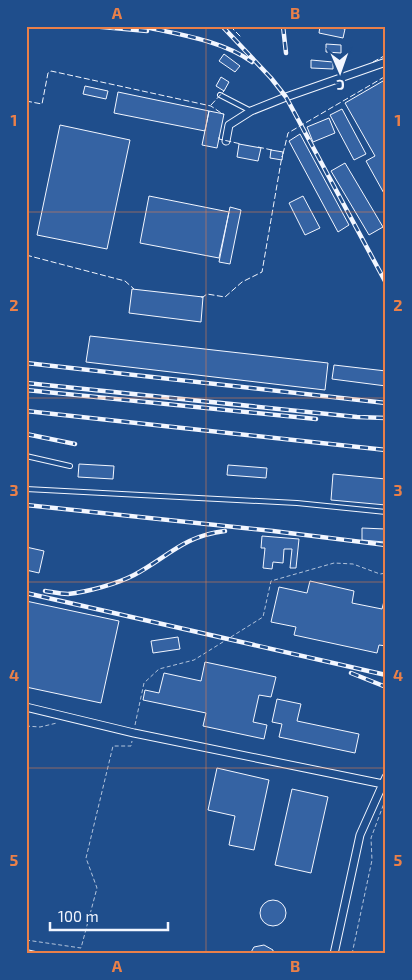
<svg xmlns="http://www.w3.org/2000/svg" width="412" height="980" viewBox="0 0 412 980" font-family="'Exo 2',sans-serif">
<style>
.building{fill:#3563a3;stroke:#f2f6ff}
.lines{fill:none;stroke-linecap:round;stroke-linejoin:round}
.lane-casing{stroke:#f2f6ff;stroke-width:6}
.street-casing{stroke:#f2f6ff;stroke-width:9}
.path{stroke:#b3c4dc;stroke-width:1;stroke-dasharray:4 2.5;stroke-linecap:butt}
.lane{stroke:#1f4e8c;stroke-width:4}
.street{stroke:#1f4e8c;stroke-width:7}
.rail-casing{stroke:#f2f6ff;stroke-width:4.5}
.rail{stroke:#1f4e8c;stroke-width:2.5;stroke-dasharray:8;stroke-linecap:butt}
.fence{stroke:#f2f6ff;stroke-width:1;stroke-dasharray:6 2.5;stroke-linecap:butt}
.grid{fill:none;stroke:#ea8049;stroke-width:1;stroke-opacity:0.55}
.neatline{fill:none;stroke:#ea8049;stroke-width:2}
.grid-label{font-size:16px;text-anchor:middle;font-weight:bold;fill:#ea8049}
</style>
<rect width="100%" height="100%" fill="#1f4e8c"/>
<path class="building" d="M320,26H332L345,29L343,38L319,33Z
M326,44L341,45V53L326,52Z
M224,54L240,66L235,72L219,61Z
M311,60L333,62V69L311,68Z
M221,77L229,82L224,91L216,86Z
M383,81L386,85V197L366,161L375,156L345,103Z
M85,86L108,91L106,99L83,94Z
M118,92L209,111L205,131L114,113Z
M342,109L366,154L354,160L330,115Z
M209,111L224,114L217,148L202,145Z
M329,118L335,133L313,142L307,127Z
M60,125L130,140L107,249L37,235Z
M300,134L349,225L338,232L289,141Z
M239,144L261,148L258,161L237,157Z
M271,150L283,152L282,160L270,158Z
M345,163L383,227L369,235L331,171Z
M149,196L229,212L219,258L140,243Z
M303,196L320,228L305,235L289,203Z
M230,207L241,210L230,264L219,262Z
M132,289L203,297L201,322L129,313Z
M90,336L328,363L325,390L86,362Z
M334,365L386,371V386L332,379Z
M79,464L114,466L113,479L78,477Z
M228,465L267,468L266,478L227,475Z
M333,474L386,479V505L331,500Z
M362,528L385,529L384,542L362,540Z
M262,536L299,539L296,568H290L292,549H284L283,563L273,562L272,569L263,568L265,548H261Z
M26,547L44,551L39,573L26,570Z
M310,581L354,591L352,603L382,609L384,601L386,602V646L379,645L377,653L294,635L296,627L271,622L279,587L307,593Z
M26,601L119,621L101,703L26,687Z
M178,637L180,649L153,653L151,641Z
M205,662L276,677L271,697L259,695L253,722L267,725L264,739L203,726L206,713L143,700L145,690L159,693L164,673L201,681Z
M277,699L301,704L297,721L359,734L355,753L279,737L282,724L272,722Z
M217,768L269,780L254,850L229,845L235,816L208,810Z
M292,789L328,797L311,873L275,865Z
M260 913a13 13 0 1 1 26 0a13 13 0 1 1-26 0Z
M264,945L273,950V954H250L254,947Z"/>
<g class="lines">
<defs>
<path id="lane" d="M220,95L251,111
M26,456L70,466
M26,489L297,503L386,512
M26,952L35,954"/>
<path id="street" d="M226,141L229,125L251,111L286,97L386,62
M26,707L134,733L383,784
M334,954L360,835L386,777"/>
</defs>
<use href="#lane" class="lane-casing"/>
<use href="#street" class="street-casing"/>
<path class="path" d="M135,725L144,683L159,669L194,660L263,617L271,581L334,563L353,564L380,574L386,573
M26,726L40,727L57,723
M26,940L81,948L97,888L86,858L113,746H131L132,741
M352,954L372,860L371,838L386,798"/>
<use href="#lane" class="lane"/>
<use href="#street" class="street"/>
<defs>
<path id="rail" d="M91,26L147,31
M141,26C177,34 221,40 252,62
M222,26L271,78L286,97L386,283
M283,26L286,53
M26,363L386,403
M26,383L357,417L386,418
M26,390L316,419
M26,411L386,450
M26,434L75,444
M26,505L273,531L386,545
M45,591C52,592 60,594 68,594C87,592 117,584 134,575C168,557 183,536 225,531
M26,593L386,675
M351,673L386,687"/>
</defs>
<use href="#rail" class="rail-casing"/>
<use href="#rail" class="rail"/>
<path class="fence" d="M230,26L241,37
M373,62L386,55
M26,101L42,104L48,73L51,71L211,106L224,115
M211,105L224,91
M219,137V139L241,144
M258,147L272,150
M283,154L288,133L386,76
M26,255L125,281L134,289
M201,297H203L207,294L225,297L242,282L262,272L282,156"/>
</g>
<path class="grid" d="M206,26V954M26,212H386M26,398H386M26,582H386M26,768H386"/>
<rect width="412" height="980" fill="none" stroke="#1f4e8c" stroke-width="55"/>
<g transform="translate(340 72) rotate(178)" stroke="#1f4e8c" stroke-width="4" paint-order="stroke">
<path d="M0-4L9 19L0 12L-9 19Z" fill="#f2f6ff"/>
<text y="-8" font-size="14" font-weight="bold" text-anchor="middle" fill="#f2f6ff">С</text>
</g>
<path d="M50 922v8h118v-8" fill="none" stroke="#f2f6ff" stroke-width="2.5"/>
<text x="58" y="922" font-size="15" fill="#f2f6ff" stroke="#1f4e8c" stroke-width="4" paint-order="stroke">100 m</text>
<rect x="28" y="28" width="356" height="924" class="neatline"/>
<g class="grid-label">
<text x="117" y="19">A</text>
<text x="295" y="19">B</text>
<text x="14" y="126">1</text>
<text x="398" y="126">1</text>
<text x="14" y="311">2</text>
<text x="398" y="311">2</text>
<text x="14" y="496">3</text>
<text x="398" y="496">3</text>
<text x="14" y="681">4</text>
<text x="398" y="681">4</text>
<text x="14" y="866">5</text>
<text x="398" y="866">5</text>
<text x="117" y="972">A</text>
<text x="295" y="972">B</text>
</g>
</svg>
